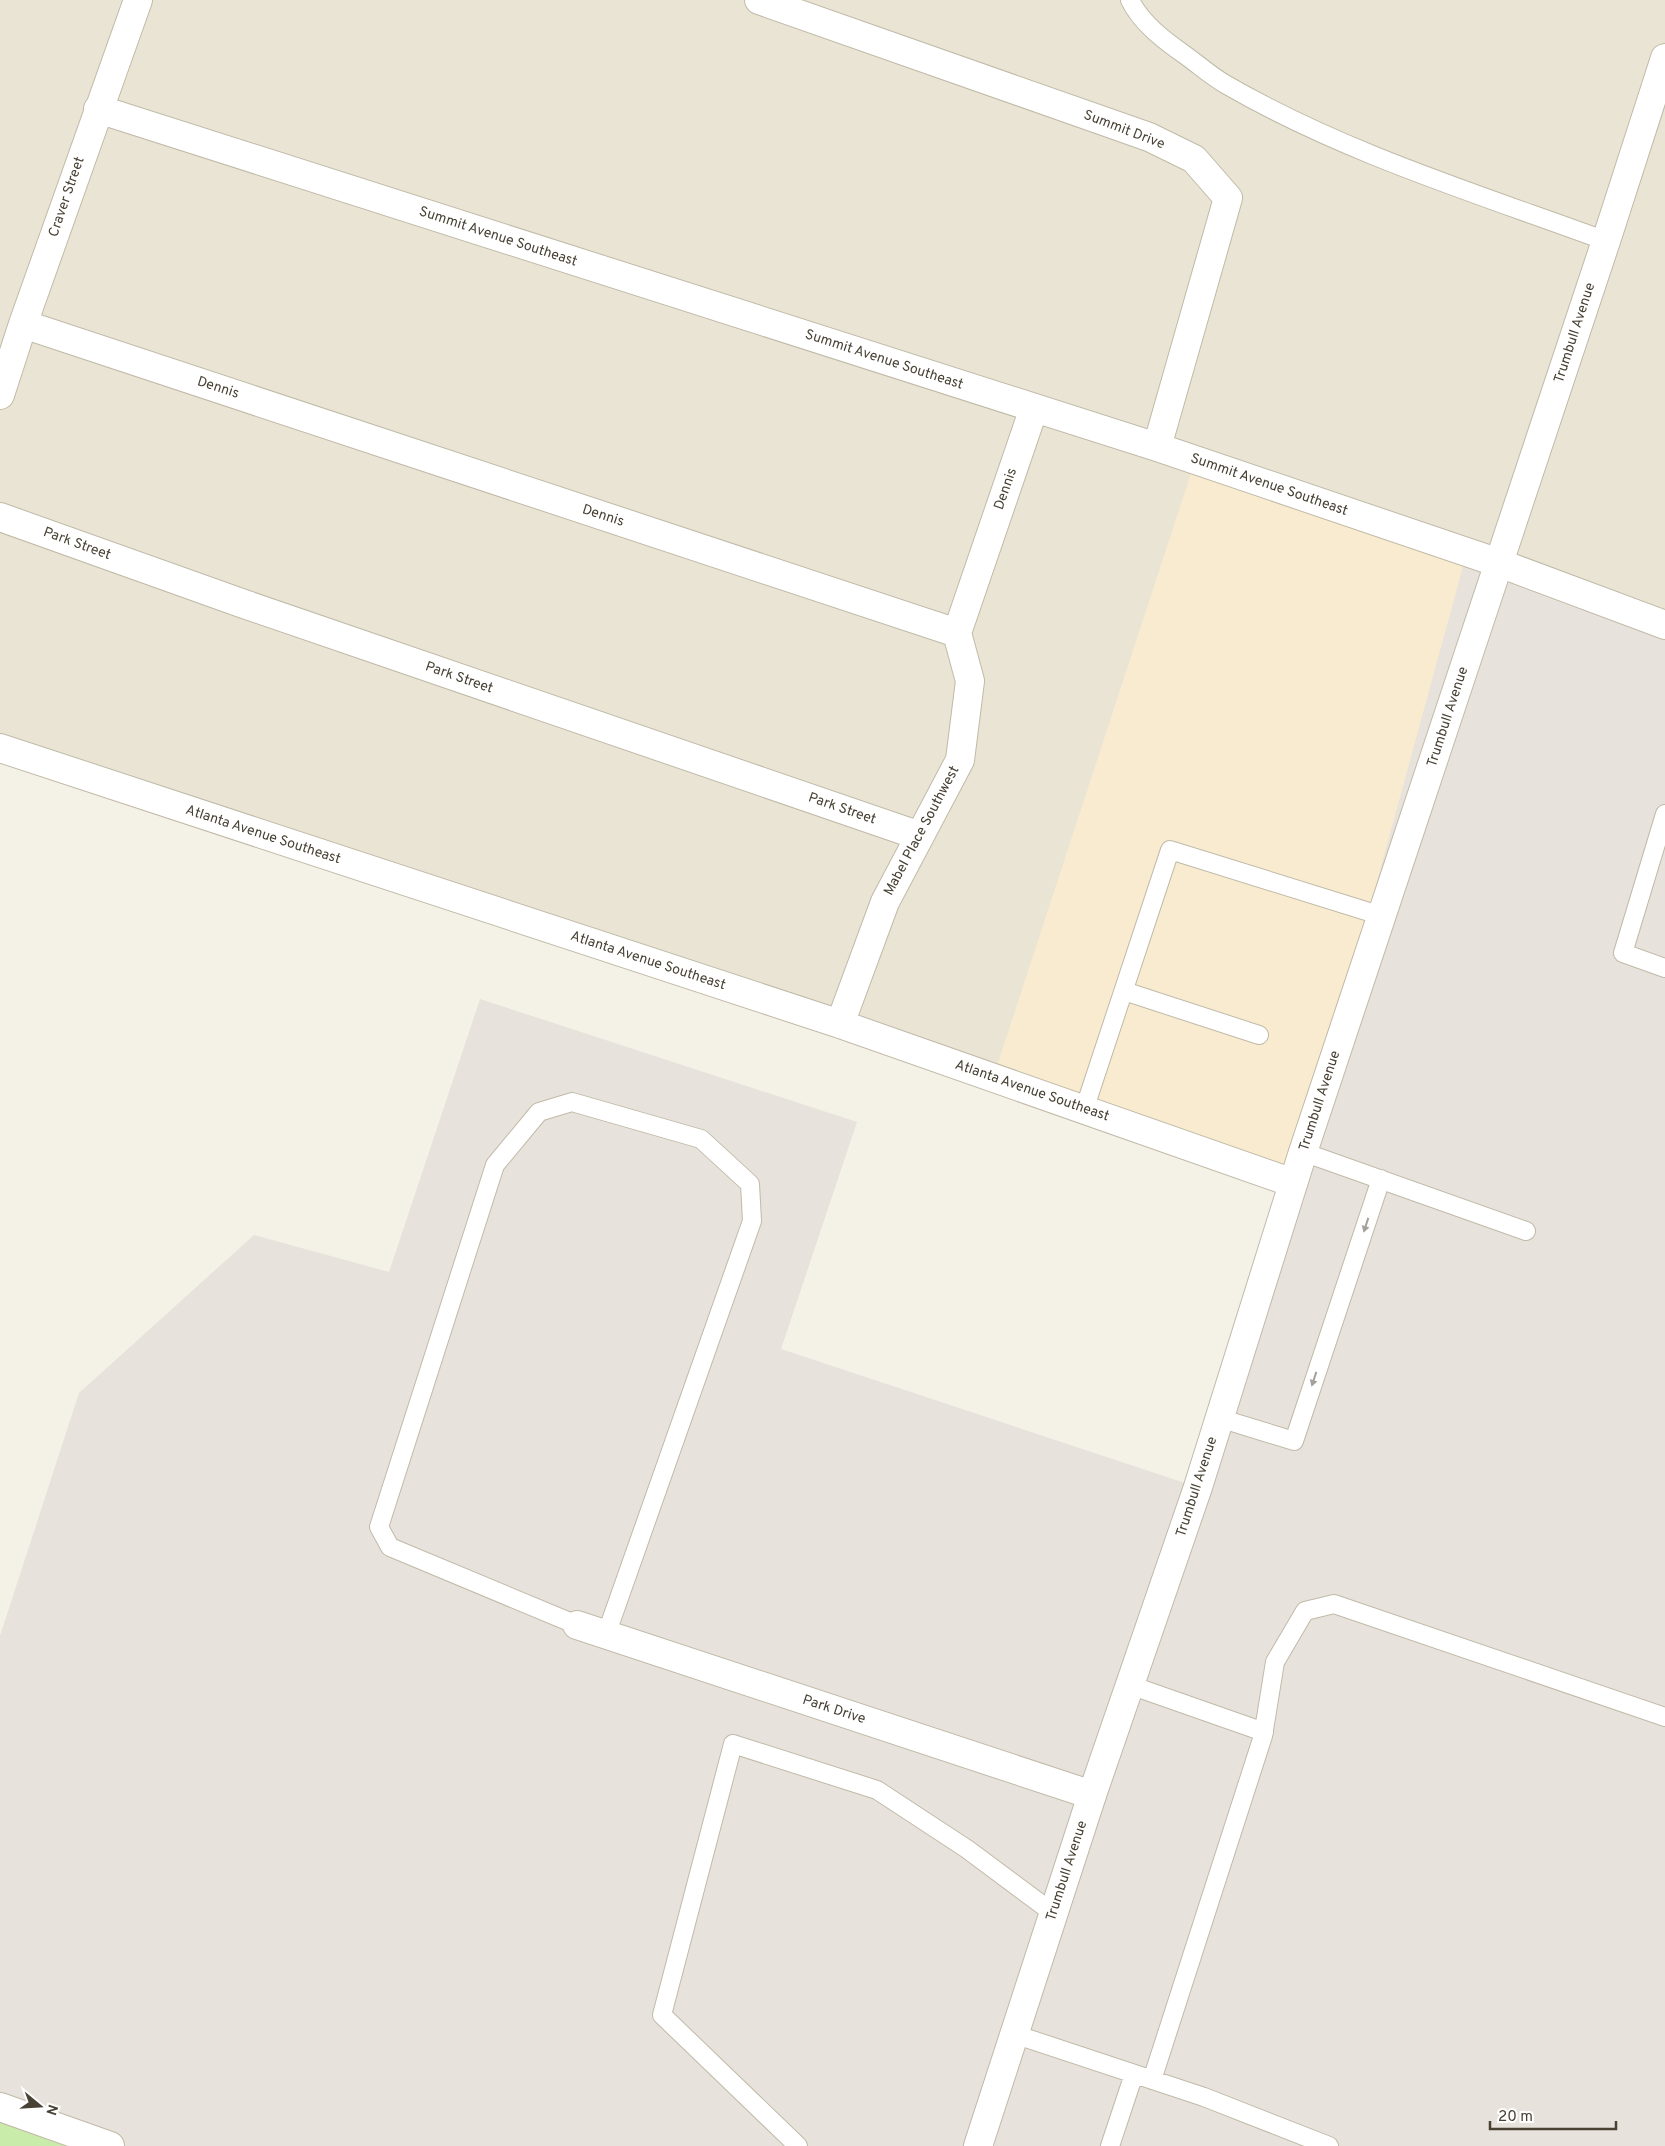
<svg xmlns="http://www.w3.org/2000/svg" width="1665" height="2146" viewBox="0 0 1665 2146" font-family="Overpass,sans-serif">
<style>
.residential{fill:#e9e4d4}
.commercial{fill:#f8ebcf}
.industrial{fill:#e7e2db}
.green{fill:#c9ecab}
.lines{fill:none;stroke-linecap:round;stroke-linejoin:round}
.service-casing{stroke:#c1baa8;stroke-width:20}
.minor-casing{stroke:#c1baa8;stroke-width:30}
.tertiary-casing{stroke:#c1baa8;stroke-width:30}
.service{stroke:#fff;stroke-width:18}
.minor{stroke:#fff;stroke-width:28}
.tertiary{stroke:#fff;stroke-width:28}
.oneway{fill:#a4a09a}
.labels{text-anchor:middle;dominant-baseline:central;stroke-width:5;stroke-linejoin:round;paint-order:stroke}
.street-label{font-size:14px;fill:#484235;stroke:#fff}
</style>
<rect width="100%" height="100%" fill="#f4f1e6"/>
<path class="residential" d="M0,0H1665V625L993,1078L0,748Z"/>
<path class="commercial" d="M1195,461L1499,563L1293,1183L993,1078Z"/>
<path class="industrial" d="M1467,552L1665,625V2146H110L0,2107V1636L79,1393L254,1235L389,1272L480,999L857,1122L781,1349L1197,1487L1303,1152Z"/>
<path class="green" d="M0,2107L110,2146H0Z"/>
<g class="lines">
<defs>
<path id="service" d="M1130,0C1141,23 1165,41 1185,55C1199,65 1211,76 1225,84C1344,153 1478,194 1606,241
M1665,814L1623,953L1665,968
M1124,991L1259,1035
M1084,1110L1170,850L1382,916
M1303,1152L1526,1231
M1219,1418L1294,1441L1381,1179
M577,1625L390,1547L379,1527L495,1165L539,1112L572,1102L701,1139L750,1184L752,1221L606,1635
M1130,1685L1264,1732
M1014,2034L1204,2097L1329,2146
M1152,2080L1263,1736L1275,1662L1305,1611L1334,1604L1665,1717
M798,2146L662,2015L733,1744L877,1790L967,1849L1053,1913
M1110,2146L1134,2074"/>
<path id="minor" d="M759,0L1149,137L1194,159L1228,198L1157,447
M98,109L1157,447L1499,563L1665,625
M23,324L957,633L1034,408
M0,395L23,324L138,0
M0,517L244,604L920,836
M0,748L840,1024L1293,1183
M840,1024L885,902L960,760L970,681L957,633
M577,1625L1092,1795
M0,2107L110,2146"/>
<path id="tertiary" d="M978,2146L1092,1795L1198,1487L1303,1152L1606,241L1665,58"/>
</defs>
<use href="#service" class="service-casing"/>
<use href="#minor" class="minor-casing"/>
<use href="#tertiary" class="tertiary-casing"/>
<use href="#service" class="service"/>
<use href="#minor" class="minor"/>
<use href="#tertiary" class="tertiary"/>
</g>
<defs><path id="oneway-solid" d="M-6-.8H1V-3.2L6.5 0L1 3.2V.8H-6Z" transform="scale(1.25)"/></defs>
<g class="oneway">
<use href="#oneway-solid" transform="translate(1366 1225) rotate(108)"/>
<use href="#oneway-solid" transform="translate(1314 1379) rotate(108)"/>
</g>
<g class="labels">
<g class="street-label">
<text transform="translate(1124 130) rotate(21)">Summit Drive</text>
<text transform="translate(67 197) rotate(-71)">Craver Street</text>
<text transform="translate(498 237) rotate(18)">Summit Avenue Southeast</text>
<text transform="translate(1575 333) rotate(-72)">Trumbull Avenue</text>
<text transform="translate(884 360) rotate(18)">Summit Avenue Southeast</text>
<text transform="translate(218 388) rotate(18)">Dennis</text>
<text transform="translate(1269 485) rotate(19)">Summit Avenue Southeast</text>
<text transform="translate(1006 489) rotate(-71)">Dennis</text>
<text transform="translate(603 516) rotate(18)">Dennis</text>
<text transform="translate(77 544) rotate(20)">Park Street</text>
<text transform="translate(459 678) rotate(19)">Park Street</text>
<text transform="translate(1448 717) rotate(-72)">Trumbull Avenue</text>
<text transform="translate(842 809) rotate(19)">Park Street</text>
<text transform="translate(922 831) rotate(-62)">Mabel Place Southwest</text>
<text transform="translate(263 835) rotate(18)">Atlanta Avenue Southeast</text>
<text transform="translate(648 961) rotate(18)">Atlanta Avenue Southeast</text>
<text transform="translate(1032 1091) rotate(19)">Atlanta Avenue Southeast</text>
<text transform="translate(1320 1101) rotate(-72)">Trumbull Avenue</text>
<text transform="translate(1197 1487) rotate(-72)">Trumbull Avenue</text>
<text transform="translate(834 1710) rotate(18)">Park Drive</text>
<text transform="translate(1067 1871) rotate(-72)">Trumbull Avenue</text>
</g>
</g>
<g transform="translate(40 2106) rotate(108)" stroke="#ffffff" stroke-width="4" paint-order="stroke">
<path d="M0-4L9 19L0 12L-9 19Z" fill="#484235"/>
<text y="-8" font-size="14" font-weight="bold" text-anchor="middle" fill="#484235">N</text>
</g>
<path d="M1490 2121v8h126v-8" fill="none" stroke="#484235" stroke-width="2.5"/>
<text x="1498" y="2121" font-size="15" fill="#484235" stroke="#ffffff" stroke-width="4" paint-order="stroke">20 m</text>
</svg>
